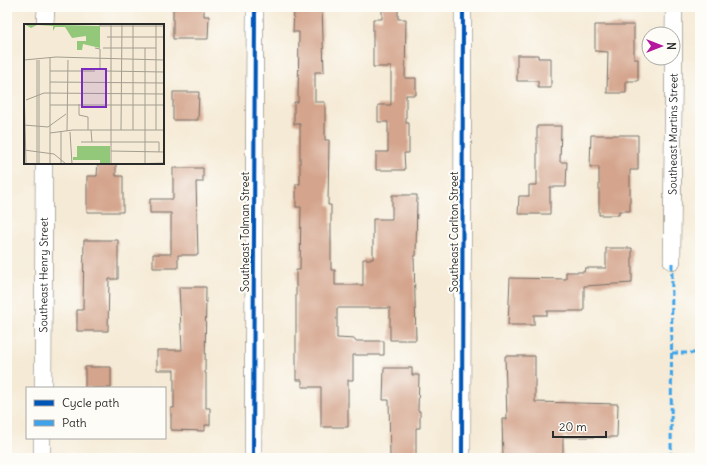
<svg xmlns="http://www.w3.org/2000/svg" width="707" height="465" viewBox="0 0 707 465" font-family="Delius,sans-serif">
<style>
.building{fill:#d4a48c}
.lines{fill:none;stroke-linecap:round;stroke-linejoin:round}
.minor-casing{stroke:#726e66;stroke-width:18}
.minor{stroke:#fff;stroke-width:17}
.quiet{stroke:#3ea3eb;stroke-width:3;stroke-dasharray:6 3;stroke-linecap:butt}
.cycleway-casing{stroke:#fdfcf7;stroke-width:6}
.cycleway{stroke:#0057b8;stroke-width:4}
.labels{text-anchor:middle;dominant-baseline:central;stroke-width:4;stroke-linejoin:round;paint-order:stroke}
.street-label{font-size:11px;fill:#2b2b2b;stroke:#fdfcf7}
.inset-road{fill:none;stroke:#a49e91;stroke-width:1}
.view{fill:#7b2cbf;fill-opacity:0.15;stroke:#7b2cbf;stroke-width:2}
.inset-edge{fill:none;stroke:#2b2b2b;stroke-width:2}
</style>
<rect width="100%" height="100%" fill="#fdfcf7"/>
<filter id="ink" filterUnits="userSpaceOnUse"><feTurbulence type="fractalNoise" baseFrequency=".025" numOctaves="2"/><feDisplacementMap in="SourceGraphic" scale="8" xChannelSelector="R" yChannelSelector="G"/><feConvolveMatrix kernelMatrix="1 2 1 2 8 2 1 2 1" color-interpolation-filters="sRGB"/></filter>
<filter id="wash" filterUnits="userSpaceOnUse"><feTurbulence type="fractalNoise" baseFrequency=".012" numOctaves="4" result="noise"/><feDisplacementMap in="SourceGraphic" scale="16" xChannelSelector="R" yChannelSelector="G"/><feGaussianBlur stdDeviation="0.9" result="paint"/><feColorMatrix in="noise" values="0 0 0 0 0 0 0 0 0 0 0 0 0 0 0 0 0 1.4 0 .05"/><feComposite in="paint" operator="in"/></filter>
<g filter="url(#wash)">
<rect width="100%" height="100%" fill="#f5ead5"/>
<g id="blocks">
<path class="building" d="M177,7H204V16H209L208,39H173V9H177Z
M294,7H322L324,72H315V102H325V140H329L328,205H331V270H335V285H363V259H373V219H392V195H417L416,256H414L416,340H390V308H337V338L355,339V341H384V355H353V380H348V427H321V387H302V380H296V270H300L301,207H296V184H300V124H294V102H298L299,32H293Z
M382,7H398V19H406L405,78H416V95H406V123H409V153H404L405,170H376V152H388V122H378V105H391V67H373V19H382Z
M595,25H634V59H638V81H626V93H607L608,52L595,51Z
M517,55H538V58H551V88H538V81H517Z
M173,92H199L198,120H173Z
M537,126H561L560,162H567L566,187H550V214H518L519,196H529V185H537Z
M591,135H638V170H630V211H619V215H599V167H590Z
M98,163H116V176H123V212H87V176H97Z
M173,168H203V182H196L198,255H178V268H153V254H171V213H150V199H173Z
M84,240H118V279H109L108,331H77V310H83Z
M606,248H632V283L584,286V311H547V315H534V325H508L510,278L566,279V272H584L585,268H606Z
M179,287H206L205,373H206V408H210V425H205V431L171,430V408H174V370H157V350H182Z
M505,356H535V402L618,404L617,437H563V458H503L502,419H507Z
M85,367H111V388H85Z
M384,368H412V375H419L418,411H420V428H416V458H390L389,400H383Z"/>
</g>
</g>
<g filter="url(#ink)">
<use href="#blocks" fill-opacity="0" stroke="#726e66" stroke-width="1"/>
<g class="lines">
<defs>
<g id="minor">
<path d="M45,25L46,7"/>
<path id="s1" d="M672,261L674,7"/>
<path id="s2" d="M43,388L44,163"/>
<path d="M42,458V438"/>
<path d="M253,458L255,7"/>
<path d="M462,458L463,7"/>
</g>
</defs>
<use href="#minor" class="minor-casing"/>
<use href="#minor" class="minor"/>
<path class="quiet" d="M672,353H700
M671,458L672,261"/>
<defs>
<path id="cycleway" d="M253,458L255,7
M462,458L463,7"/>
</defs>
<use href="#cycleway" class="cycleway-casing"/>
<use href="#cycleway" class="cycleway"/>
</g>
</g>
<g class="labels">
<g class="street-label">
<text stroke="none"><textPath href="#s1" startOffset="127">Southeast Martins Street</textPath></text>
<text transform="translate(245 232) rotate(-90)">Southeast Tolman Street</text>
<text transform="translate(454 232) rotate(-90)">Southeast Carlton Street</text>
<text stroke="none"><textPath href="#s2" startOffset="113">Southeast Henry Street</textPath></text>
</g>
</g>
<g transform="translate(24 24)">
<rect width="140" height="140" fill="#f5ead5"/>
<path d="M0,0L76,2V24L59,20L58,26H53V17H62V12L48,14L41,3H31L29,7V2L13,1L7,4ZM53,122H86V140H76V136H49V133H53Z" fill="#93c87a"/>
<path class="inset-road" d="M76,0V2H140M83,13H140M71,24L76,25V46M79,24H132M121,24V140M0,36L32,33L140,36M87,36V140M87,36V0M26,47H71M82,47L140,48M26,58L140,59M0,60L2,140M2,76L20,69L140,70M55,80V91L64,93V106M26,81H140M0,101L24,103L42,90M67,106L68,118M97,106L98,0M109,106V0M132,106V0M37,107V140M43,107L44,36M46,108L48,140M26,109L49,106H140M57,118H135V128M0,126L30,130L42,140M87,127L140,128M13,140V36M15,140V36M26,140V34M104,140L140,139"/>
<path class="view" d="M58,45H82V83H58Z"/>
<rect width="140" height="140" class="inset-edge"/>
</g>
<rect width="707" height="465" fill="none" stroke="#fdfcf7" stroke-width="24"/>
<rect x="26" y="387" width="140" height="52" fill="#fdfcf7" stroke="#a9a8a5"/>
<rect x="34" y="400" width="20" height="6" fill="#0057b8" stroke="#a9a8a5"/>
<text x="62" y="407" font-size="12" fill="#2b2b2b">Cycle path</text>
<rect x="34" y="420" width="20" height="6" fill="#3ea3eb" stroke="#a9a8a5"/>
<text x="62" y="427" font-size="12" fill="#2b2b2b">Path</text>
<g transform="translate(661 46) rotate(90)"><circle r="19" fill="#fdfcf7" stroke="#a9a8a5"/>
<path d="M0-3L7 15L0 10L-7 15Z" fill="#b5179e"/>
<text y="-6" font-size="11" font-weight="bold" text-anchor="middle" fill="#2b2b2b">N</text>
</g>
<path d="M553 431v6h53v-6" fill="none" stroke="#2b2b2b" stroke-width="2"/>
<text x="559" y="431" font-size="12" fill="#2b2b2b" stroke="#fdfcf7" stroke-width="3" paint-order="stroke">20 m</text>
</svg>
